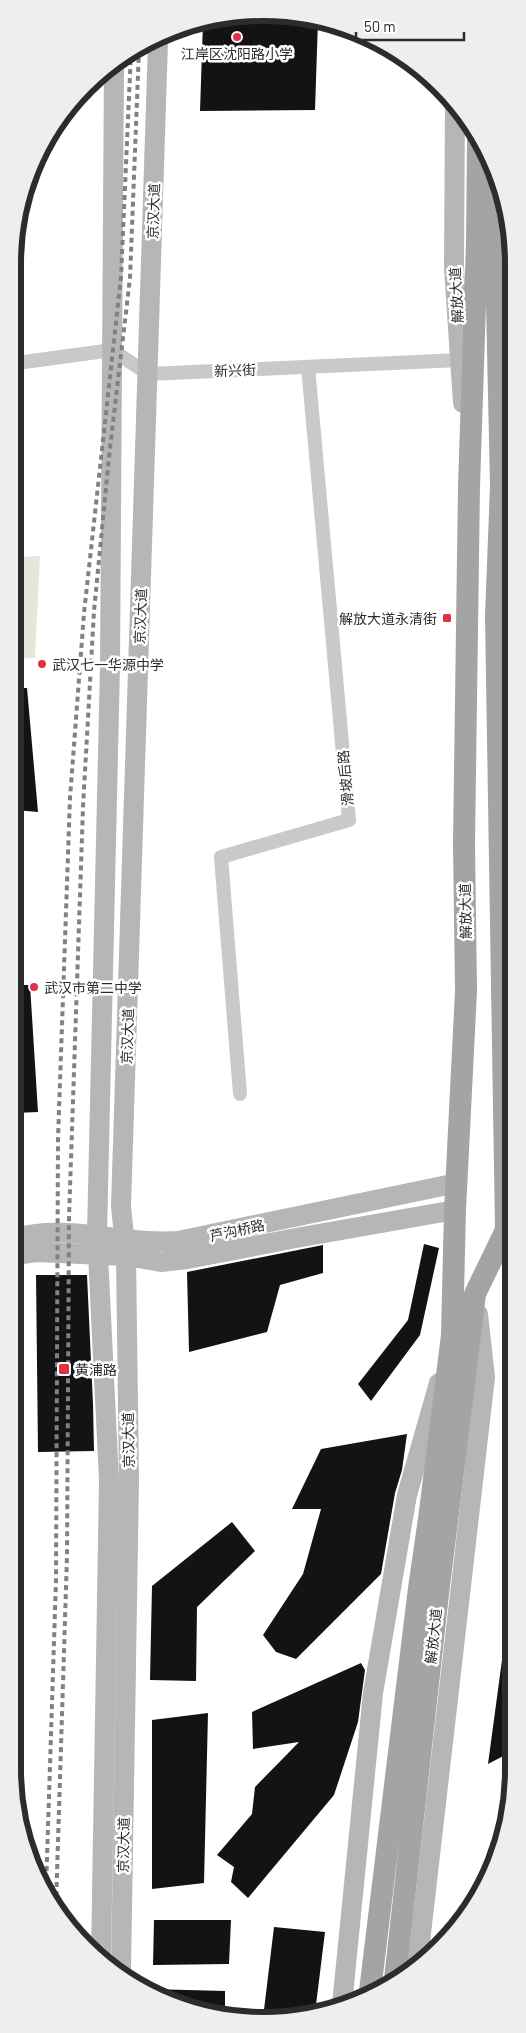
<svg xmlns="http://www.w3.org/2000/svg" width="526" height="2033" viewBox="0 0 526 2033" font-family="Barlow,'Noto Sans SC',sans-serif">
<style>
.green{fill:#e3e9d9}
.building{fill:#131313}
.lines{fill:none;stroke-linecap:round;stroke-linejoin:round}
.street{stroke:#c9c9c9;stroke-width:14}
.secondary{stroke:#b6b6b6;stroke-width:20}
.primary{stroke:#a4a4a4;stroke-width:22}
.rail{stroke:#818181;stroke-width:4;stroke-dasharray:5 4;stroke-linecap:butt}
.poi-dot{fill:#e03146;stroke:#fff;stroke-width:2}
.labels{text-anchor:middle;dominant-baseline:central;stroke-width:5;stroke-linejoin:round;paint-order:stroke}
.poi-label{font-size:14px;fill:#2c2c2c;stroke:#fff;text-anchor:start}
.street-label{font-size:14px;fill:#2c2c2c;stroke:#fff}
.rim{fill:none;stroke:#2c2c2c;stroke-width:6}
</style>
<rect width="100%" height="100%" fill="#fff"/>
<path class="green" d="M40,556L35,658L16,659V557Z"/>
<path class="building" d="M214,17H312L318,20L315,110L200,111L203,22Z
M16,688H27L38,812L15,810Z
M15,985H30L38,1112L15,1113Z
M424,1244L439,1248L420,1335L371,1401L358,1384L408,1320Z
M323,1245V1273L280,1285L267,1332L189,1352L187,1272Z
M36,1275H87L93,1404L94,1451L38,1452Z
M407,1434L402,1470L395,1493L381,1574L296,1659L276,1652L263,1635L303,1574L321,1509H292L321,1449Z
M232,1522L255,1551L197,1607L196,1681L150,1680L152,1586Z
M502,1660H509V1753L488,1764Z
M361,1663L365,1670L358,1722L334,1795L248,1898L231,1882L234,1867L217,1855L252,1814L255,1787L299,1742L253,1749L252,1712Z
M208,1713L204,1883L152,1889V1720Z
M154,1920H231L229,1964L153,1965Z
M274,1927L325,1932L315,2013L263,2018Z
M149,1989L225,1991V2014L152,1995L148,1992Z"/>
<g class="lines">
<path class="street" d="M17,363L112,350L148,374L460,360
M240,1094L221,857L349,820L308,367"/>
<path class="secondary" d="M455,103L454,268L463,403
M506,331L511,266
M14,1238C69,1223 123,1245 178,1241L457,1183
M14,1255L37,1252L126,1256L161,1262L187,1259L296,1238L455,1210
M101,1956L109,1480L97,1234L110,666L114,64
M417,1968L485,1377L478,1314
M121,1971L129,1480L126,1256L121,1206L158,41
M342,2005L373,1693L407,1495L439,1383"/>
<path class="primary" d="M395,1979L438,1594L475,1294L506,1230L496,616L501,486L494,166
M370,1991L419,1588L429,1519L452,1335L455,1210L466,991L464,843L469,487L477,243L478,140"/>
<path class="rail" d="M46,1889L56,1580L58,1139L70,798L84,613L121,277L131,52
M56,1905L67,1556L69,1218L83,807L94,611L109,457L130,278L139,49"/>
</g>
<g class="poi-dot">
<circle cx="237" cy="37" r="5"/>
<rect x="442" y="613" width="10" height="10" rx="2.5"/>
<circle cx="42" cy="664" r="5"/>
<circle cx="34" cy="987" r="5"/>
<rect x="58" y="1363" width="12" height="12" rx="2.5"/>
</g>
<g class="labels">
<g class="poi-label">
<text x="237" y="53" text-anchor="middle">江岸区沈阳路小学</text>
<text x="437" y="618" text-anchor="end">解放大道永清街</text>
<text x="52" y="664">武汉七一华源中学</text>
<text x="44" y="987">武汉市第二中学</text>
<text x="75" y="1369">黄浦路</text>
</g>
<g class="street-label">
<text transform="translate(153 211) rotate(-88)">京汉大道</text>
<text transform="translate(456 295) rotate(-93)">解放大道</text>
<text transform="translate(235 370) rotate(-2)">新兴街</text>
<text transform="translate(140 616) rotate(-88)">京汉大道</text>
<text transform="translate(345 778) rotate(-95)">滑坡后路</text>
<text transform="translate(465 911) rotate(-91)">解放大道</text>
<text transform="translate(127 1036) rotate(-88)">京汉大道</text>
<text transform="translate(237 1230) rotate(-12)">芦沟桥路</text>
<text transform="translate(128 1440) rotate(-91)">京汉大道</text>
<text transform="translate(433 1636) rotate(-84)">解放大道</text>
<text transform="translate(123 1845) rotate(-89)">京汉大道</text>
</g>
</g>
<path d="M0 0H526V2033H0ZM263 21H263A242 242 0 0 1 505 263V1770A242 242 0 0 1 263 2012H263A242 242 0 0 1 21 1770V263A242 242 0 0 1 263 21Z" fill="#eee" fill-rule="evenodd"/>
<path class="rim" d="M263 21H263A242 242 0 0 1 505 263V1770A242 242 0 0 1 263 2012H263A242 242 0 0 1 21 1770V263A242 242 0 0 1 263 21Z"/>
<path d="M356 32v8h108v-8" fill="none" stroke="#2c2c2c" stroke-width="2.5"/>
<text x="364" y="32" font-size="15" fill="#2c2c2c" stroke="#ffffff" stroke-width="4" paint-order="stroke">50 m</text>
</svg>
